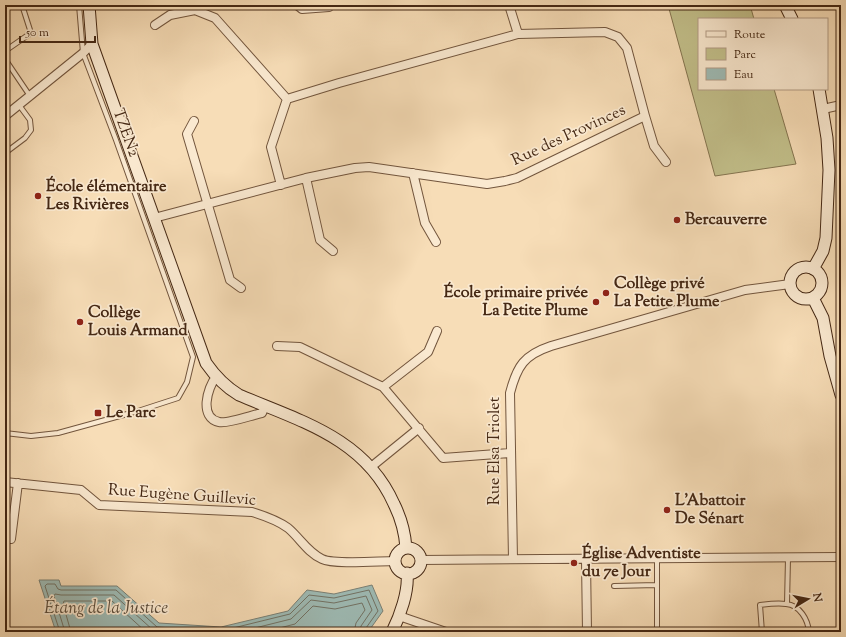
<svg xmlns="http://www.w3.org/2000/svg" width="846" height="637" viewBox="0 0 846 637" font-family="'Sorts Mill Goudy',serif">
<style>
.green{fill:#c2bf8a;stroke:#84744f}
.water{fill:#9ebbb5;stroke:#7a8075}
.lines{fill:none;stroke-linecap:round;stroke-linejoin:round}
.shore{stroke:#727264;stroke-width:1}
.lane-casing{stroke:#72553d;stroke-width:6}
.street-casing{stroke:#72553d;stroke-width:10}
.secondary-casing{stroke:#452814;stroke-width:13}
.lane{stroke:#fae9d0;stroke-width:4}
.street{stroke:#fae9d0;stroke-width:8}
.secondary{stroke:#fae9d0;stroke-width:11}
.poi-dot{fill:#8f2418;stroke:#fae9d0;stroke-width:1.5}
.labels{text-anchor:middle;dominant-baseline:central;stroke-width:3.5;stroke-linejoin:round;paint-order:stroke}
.street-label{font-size:16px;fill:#452814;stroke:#fae9d0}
.poi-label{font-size:16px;font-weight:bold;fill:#452814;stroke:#fae9d0;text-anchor:start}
.water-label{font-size:17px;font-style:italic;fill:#5b4d3c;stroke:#fae9d0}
</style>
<rect width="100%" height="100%" fill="#f7ddb7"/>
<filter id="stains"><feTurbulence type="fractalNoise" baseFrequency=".005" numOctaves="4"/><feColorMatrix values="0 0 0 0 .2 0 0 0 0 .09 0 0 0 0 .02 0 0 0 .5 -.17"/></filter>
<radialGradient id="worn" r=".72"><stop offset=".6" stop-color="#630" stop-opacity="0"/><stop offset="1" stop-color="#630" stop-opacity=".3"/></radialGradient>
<path class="green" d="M668,5H750L754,19H699V89H774L796,164L715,176Z"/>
<path class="water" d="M39,580H59L61,586H117L159,623L221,627L288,611L307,590L334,594L372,585L383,611L368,632H56Z"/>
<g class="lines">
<path class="shore" d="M60,632L45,586L47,584H55L58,589L61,590H116L157,627L221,631L290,614L309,595L334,598L369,590L378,611L366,628L365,632
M65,632L54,596L55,594L61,595H114L153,630L158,632
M71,632L63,604L64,601H112L146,632
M239,632L291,619L311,600L334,603L366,596L372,610L361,626L360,632
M264,632L295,624L313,606L335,609L362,603L365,610L356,623L354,632"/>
<defs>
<path id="lane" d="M5,51L31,33L22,5
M5,59L30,96
M5,153L25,138L31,130L30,120L19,105
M5,433L31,436L58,433L138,411L178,398L187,382L193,357L116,140L83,53L79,5
M614,586L657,585
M787,604L788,558
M657,632V559
M762,632L760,605C768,604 778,603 786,604C800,605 808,620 809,632"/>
<path id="street" d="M297,5L302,9L329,7
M509,5L518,34
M155,25L170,15L195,10L215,18L287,99
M823,109L841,105
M5,116L83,53L92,44
M645,116L654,146L666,162
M194,121L187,134L230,280L241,288
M413,173L425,223L436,242
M306,178L320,240L333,251
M154,218L306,178L355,168L369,167L487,184L505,181L517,178L645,116L627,48L618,37L605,32L518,34L339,83L287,99L271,147L281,185
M277,346L300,347L383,387L443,458L510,453
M216,377C207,388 199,418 219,422C228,424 252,415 262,413L265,406
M383,387L428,352L437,331
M371,467L419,428
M5,482L81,490L99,505L252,512C265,516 277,520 288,528C300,538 307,552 322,559C334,565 379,561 395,561
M11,539L18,483
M513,559L510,393C517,366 524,355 551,346L745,290L790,284
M420,560L841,557
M586,560L587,632
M399,616L446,632"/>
<path id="secondary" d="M89,5L92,44L206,363C215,376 224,386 239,395C300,421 365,438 394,504C401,518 405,533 406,548
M785,5L792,19
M790 283a16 16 0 1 1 32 0a16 16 0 1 1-32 0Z
M813,269L823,251L826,238L829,170L827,138L819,89
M813,298L823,318L830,356L841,395
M395 561a13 13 0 1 1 26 0a13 13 0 1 1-26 0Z
M392,632C400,616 409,591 407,573"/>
</defs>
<use href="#lane" class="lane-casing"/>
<use href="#street" class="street-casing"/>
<use href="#secondary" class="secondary-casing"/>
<use href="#lane" class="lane"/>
<use href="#street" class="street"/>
<use href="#secondary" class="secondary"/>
</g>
<g class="poi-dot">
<circle cx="38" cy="196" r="4"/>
<circle cx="677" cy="220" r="4"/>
<circle cx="606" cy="293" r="4"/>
<circle cx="596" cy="302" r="4"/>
<circle cx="80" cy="322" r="4"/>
<rect x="94" y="409" width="8" height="8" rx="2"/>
<circle cx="667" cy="510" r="4"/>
<circle cx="574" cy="563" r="4"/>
</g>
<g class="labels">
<g class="street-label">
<text transform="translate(125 133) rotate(70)">TZEN2</text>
<text transform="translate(569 136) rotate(-25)">Rue des Provinces</text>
<text transform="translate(495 451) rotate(-90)">Rue Elsa Triolet</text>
<text transform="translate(182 496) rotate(4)">Rue Eugène Guillevic</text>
</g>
<g class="poi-label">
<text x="46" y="187">École élémentaire<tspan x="46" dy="18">Les Rivières</tspan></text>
<text x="685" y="220">Bercauverre</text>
<text x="614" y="284">Collège privé<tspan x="614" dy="18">La Petite Plume</tspan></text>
<text x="588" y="293" text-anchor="end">École primaire privée<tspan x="588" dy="18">La Petite Plume</tspan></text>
<text x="88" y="313">Collège<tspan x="88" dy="18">Louis Armand</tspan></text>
<text x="106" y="413">Le Parc</text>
<text x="675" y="501">L’Abattoir<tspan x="675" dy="18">De Sénart</tspan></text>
<text x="582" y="554">Église Adventiste<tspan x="582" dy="18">du 7e Jour</tspan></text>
</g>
<g class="water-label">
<text x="106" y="609">Étang de la Justice</text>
</g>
</g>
<rect width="846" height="637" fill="none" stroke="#f7ddb7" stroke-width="20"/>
<rect x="6" y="6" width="834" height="625" fill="none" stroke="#452814" stroke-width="2"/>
<rect x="10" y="10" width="826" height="617" fill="none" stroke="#452814"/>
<rect x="698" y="18" width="130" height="72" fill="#fae9d0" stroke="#b29c85"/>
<rect x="706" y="31" width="20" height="6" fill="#fae9d0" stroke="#b29c85"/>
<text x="734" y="38" font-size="12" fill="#452814">Route</text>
<rect x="706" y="48" width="20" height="12" fill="#c2bf8a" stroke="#b29c85"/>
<text x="734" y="58" font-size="12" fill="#452814">Parc</text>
<rect x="706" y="68" width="20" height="12" fill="#9ebbb5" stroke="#b29c85"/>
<text x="734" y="78" font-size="12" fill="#452814">Eau</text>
<g transform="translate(808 599) rotate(80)" stroke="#fae9d0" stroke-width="3" paint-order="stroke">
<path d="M0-3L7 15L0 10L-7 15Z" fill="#452814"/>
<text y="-6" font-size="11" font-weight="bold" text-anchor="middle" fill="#452814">N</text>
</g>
<path d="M20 36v6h75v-6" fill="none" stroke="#452814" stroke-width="2"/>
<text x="26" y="36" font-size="12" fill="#452814" stroke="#fae9d0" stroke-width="3" paint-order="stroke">50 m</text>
<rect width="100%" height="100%" filter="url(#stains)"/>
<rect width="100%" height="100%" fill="url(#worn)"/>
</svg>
